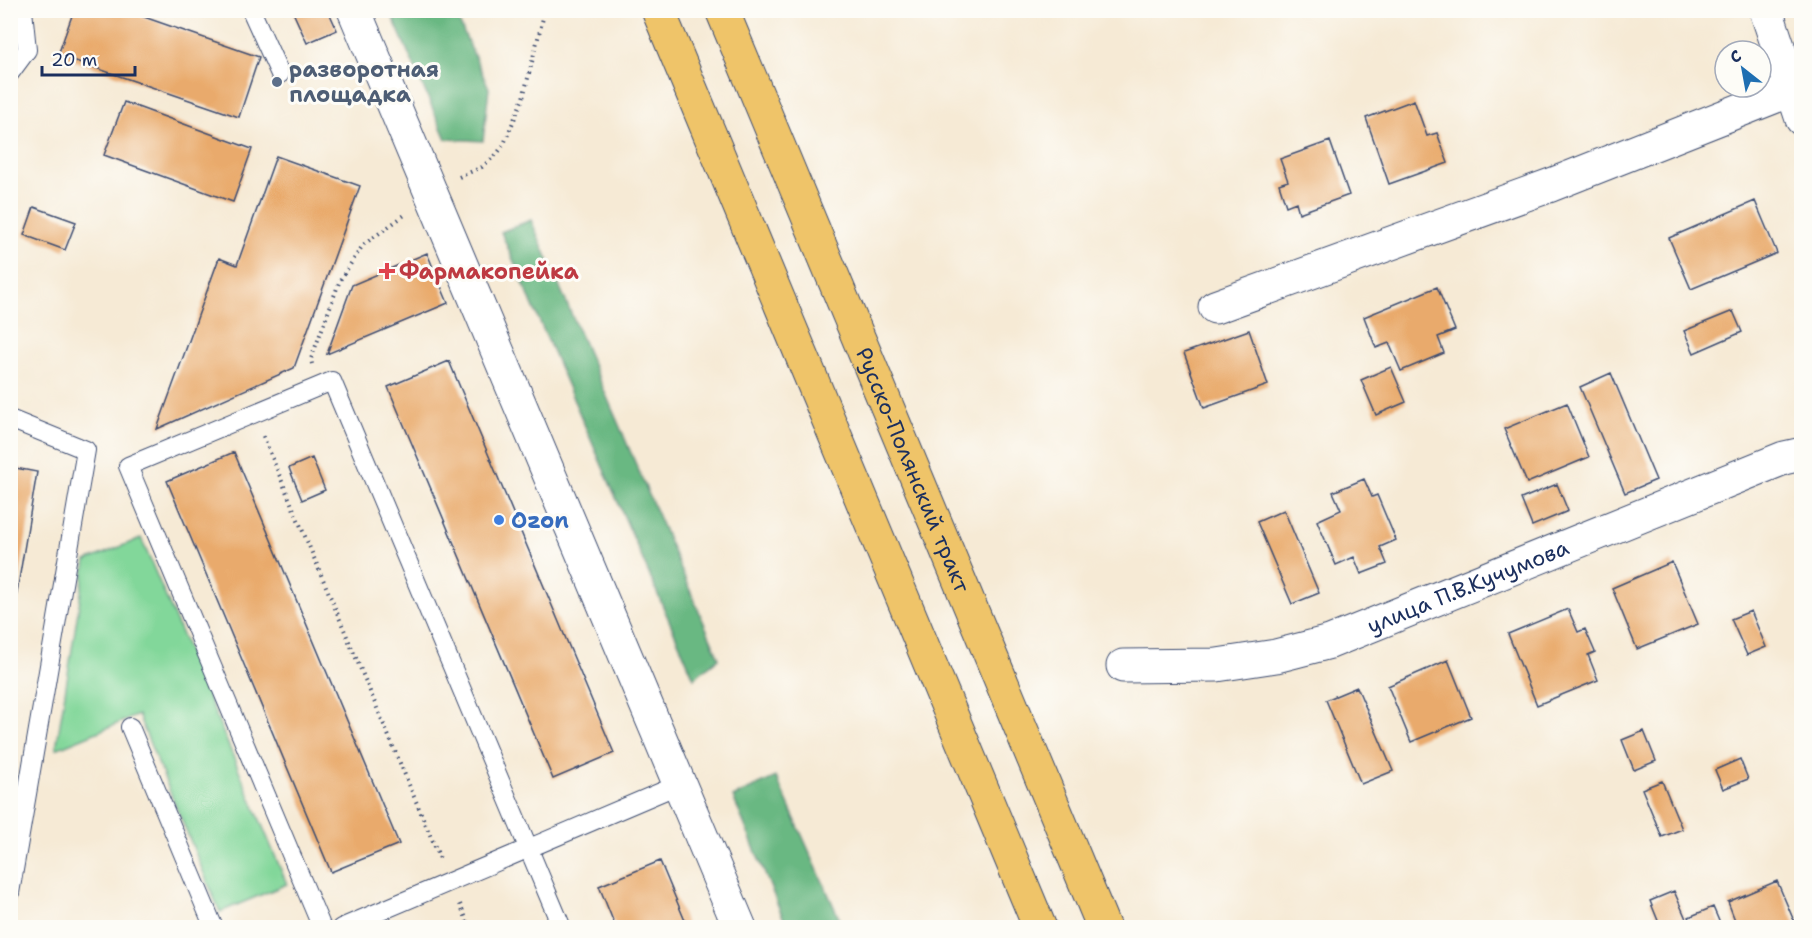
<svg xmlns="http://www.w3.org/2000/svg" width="1812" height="938" viewBox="0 0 1812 938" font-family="'Shantell Sans',sans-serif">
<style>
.green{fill:#82d79a;stroke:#4e837c;stroke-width:1.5}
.forest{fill:#69b882;stroke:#427470;stroke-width:1.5}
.building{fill:#e9aa6c}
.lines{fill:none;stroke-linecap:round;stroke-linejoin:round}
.service-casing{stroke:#3c4b70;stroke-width:20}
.minor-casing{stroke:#3c4b70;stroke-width:35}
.primary-casing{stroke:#3c4b70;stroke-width:35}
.path{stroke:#3c4b70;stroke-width:4;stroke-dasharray:1.5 4.5;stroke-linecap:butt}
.service{stroke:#fff;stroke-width:18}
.minor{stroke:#fff;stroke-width:33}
.primary{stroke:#efc469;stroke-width:33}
.service-dot{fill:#5c6f8a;stroke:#fdfcf7;stroke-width:2}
.health-dot{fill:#e0444e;stroke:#fdfcf7;stroke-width:2}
.shop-dot{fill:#3f7fe0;stroke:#fdfcf7;stroke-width:2}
.labels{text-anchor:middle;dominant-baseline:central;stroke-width:6;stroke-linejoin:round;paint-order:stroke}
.service-label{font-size:22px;font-weight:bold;fill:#4e5e75;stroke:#fdfcf7;text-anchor:start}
.health-label{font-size:22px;font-weight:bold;fill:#be3a42;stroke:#fdfcf7;text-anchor:start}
.street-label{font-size:22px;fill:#1b2f5e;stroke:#fdfcf7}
.shop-label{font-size:22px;font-weight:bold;fill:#366cbe;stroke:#fdfcf7;text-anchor:start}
</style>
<rect width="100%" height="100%" fill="#fdfcf7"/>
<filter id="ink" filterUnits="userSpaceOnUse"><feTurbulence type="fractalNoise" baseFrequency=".0167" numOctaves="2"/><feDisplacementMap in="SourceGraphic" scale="12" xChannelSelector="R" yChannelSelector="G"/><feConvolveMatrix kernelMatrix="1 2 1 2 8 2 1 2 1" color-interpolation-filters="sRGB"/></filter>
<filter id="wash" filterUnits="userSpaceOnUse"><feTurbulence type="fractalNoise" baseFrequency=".008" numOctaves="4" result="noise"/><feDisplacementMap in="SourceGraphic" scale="24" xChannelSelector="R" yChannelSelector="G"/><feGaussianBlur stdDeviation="1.35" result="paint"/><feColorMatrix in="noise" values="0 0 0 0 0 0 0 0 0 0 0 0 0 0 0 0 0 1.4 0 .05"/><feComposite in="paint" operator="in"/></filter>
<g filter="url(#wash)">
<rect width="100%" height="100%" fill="#f6ead5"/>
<path class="green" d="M141,538L287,884L220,912L138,715L56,749L86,561Z"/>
<path class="forest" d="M390,11H454L489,88L483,141L446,139Z
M531,220L719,658L694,678L501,232Z
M776,777L843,927H787L733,797Z"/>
<g id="blocks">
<path class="building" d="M74,10H124L259,57L239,117L58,55Z
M292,10H328L337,30L307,43Z
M1414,100L1427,136L1437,133L1448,163L1389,184L1366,118Z
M124,102L252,149L233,202L104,155Z
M1330,141L1349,195L1299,213L1296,202L1286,206L1279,184L1288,181L1280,159Z
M276,156L360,186L294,368L157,429L219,258L237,265Z
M1755,201L1777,253L1691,289L1669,238Z
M34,207L76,222L65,250L24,235Z
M427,253L448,303L327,354L352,285Z
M1437,287L1455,330L1438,337L1444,353L1401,371L1389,343L1376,348L1364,317Z
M1733,311L1742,332L1694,353L1684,331Z
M1249,330L1268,385L1204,408L1184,353Z
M449,361L614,753L553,779L388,387Z
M1391,367L1406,402L1376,415L1361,380Z
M1611,373L1656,480L1625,493L1580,387Z
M1567,403L1589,457L1527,483L1504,429Z
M234,452L399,844L331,872L167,481Z
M312,458L325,490L302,500L289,468Z
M10,467L37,472L12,622H10Z
M1364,479L1372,497L1377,495L1396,540L1380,547L1387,564L1361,574L1354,557L1336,565L1317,521L1341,510L1333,492Z
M1557,484L1568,511L1532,526L1521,499Z
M1284,510L1319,593L1292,604L1257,522Z
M1672,562L1698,624L1637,649L1612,588Z
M1568,609L1578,632L1585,629L1595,652L1588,655L1598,680L1537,705L1508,634Z
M1751,611L1766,647L1747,655L1731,619Z
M1448,660L1471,717L1411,742L1388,686Z
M1357,687L1393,771L1361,784L1326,700Z
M1644,731L1656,761L1634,770L1622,740Z
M1740,759L1748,779L1723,789L1715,770Z
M1662,781L1682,829L1662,837L1642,789Z
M660,861L688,928H616L599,886Z
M1777,881L1797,928H1738L1728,902Z
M1674,891L1690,928H1661L1650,901Z
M1713,907L1722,928H1694L1689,917Z"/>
</g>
</g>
<g filter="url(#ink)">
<use href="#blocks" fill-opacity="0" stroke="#3c4b70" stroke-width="1.5"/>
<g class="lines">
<defs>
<path id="service" d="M251,10L280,74
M10,73L27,50L23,10
M10,419L86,450L10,893
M130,727L214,928
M322,928L128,466L332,381L562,928
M341,928L680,784"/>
<g id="minor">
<path d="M354,10L740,928"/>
<path d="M1766,10L1802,119"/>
<path d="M1215,307L1551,185L1791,90"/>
<path id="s1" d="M1123,666L1217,665L1276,656L1330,642L1784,458L1802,454"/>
</g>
<g id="primary">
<path d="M658,10L1040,928"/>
<path id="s2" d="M722,10L1104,928"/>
</g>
</defs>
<use href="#service" class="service-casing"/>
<use href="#minor" class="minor-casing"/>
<use href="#primary" class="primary-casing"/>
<path class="path" d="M459,177L482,167L497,154L504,144L523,98L545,10
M312,364L311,359L340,280L363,245L406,214
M263,436L441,861
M460,904L470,928"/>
<use href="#service" class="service"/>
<use href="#minor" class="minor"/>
<use href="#primary" class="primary"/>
</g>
</g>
<circle class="service-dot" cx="277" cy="82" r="6"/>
<path class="health-dot" d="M384 262h6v6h6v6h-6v6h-6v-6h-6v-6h6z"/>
<circle class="shop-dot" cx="499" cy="520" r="6"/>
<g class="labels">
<g class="service-label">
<text x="289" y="69">разворотная<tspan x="289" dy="25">площадка</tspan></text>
</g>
<g class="health-label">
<text x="399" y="271">Фармакопейка</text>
</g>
<g class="street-label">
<text stroke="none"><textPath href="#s2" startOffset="498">Русско-Полянский тракт</textPath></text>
<text stroke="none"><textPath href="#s1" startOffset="358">улица П.В.Кучумова</textPath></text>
</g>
<g class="shop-label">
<text x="511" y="520">Ozon</text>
</g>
</g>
<rect width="1812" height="938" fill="none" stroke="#fdfcf7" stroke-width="36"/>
<g transform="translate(1743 69) rotate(329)"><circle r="28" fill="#fdfcf7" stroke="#a3aaba" stroke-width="1.5"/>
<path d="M0-4.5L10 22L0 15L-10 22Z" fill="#1f6fb2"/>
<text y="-9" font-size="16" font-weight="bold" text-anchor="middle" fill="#1b2f5e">С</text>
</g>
<path d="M42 66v9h93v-9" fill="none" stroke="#1b2f5e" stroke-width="3"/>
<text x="51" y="66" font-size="18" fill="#1b2f5e" stroke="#fdfcf7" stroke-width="4.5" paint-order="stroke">20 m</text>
</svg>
